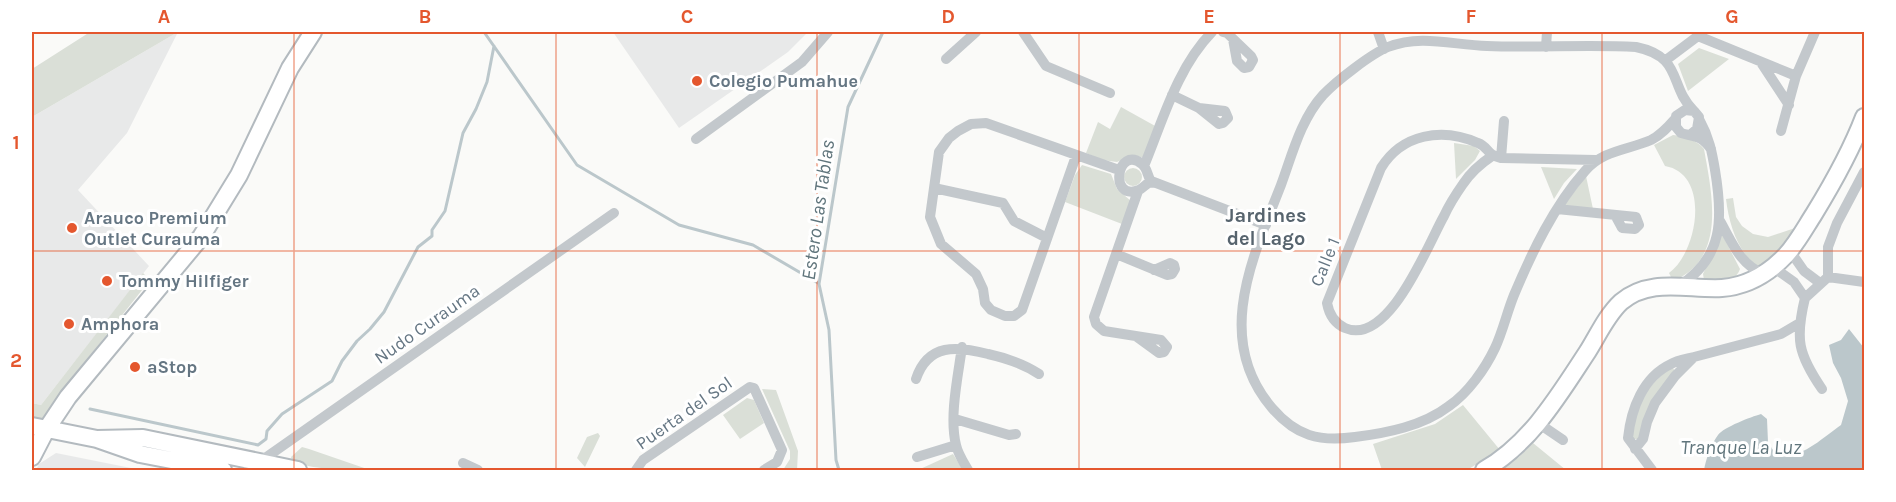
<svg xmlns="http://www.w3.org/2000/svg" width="1896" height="502" viewBox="0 0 1896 502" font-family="Karla,sans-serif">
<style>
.built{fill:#e8e9e9}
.green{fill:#dadfd7}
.water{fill:#bbc7cb}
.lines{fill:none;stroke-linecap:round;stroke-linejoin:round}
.stream{stroke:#bbc7cb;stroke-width:3}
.secondary-casing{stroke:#b3babf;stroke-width:20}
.street{stroke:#c3c8cc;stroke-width:10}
.secondary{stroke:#fff;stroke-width:16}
.grid{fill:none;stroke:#e4572e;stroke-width:1.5;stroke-opacity:0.55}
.poi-dot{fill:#e4572e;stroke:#fff;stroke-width:2}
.labels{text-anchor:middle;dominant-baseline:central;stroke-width:6;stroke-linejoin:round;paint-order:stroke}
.poi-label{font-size:18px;font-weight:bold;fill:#657683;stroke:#fff;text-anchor:start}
.street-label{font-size:18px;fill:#657683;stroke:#fff}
.water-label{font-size:20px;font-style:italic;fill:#60757c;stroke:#fff}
.neighbourhood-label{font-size:20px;font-weight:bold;fill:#57646e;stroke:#fff}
.neatline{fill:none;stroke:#e4572e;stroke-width:2}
.grid-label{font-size:20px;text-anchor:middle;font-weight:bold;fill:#e4572e}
</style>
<rect width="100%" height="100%" fill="#fafaf8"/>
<path class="built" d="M178,32L127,133L78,190L149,266L41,405L32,403V117Z
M613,32H808L788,52L679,128Z
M56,453L141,470H36L39,464Z"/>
<path class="green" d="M90,32H178L32,117V69Z
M1699,48L1729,59L1688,91L1678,64Z
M1121,107L1157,127L1145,158L1132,155L1117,162L1102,160L1086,153L1098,122L1110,129Z
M1673,135C1684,136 1697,140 1704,149C1712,194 1727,259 1673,281L1669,273C1698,252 1711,174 1665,166L1654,145Z
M1454,143L1474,146L1480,151L1475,160L1456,179Z
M1082,165L1111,174L1117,189L1131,201L1122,224L1065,202L1075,175Z
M1541,167L1577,169L1564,183L1554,199Z
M1124 177a9 9 0 1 1 18 0a9 9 0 1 1-18 0Z
M1586,176L1593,209L1563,207Z
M1733,198L1736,217L1742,226L1753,234L1768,237L1795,228L1787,245L1759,269C1738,252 1729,225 1726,199Z
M1721,236H1723L1740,269C1734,285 1719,281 1704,280L1703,274Z
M143,273L150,280L62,391L44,419L32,417V403L41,405Z
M1672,367L1675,371L1638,439H1633C1631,409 1648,384 1672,367Z
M762,389L776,390L798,451L797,470H783L790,459V451Z
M747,398L754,400L764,423L740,439L723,415Z
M1463,405L1500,450L1467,470H1382L1373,444L1435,424Z
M598,433L600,436L585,467L577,458L587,437Z
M1533,443L1566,470H1501L1519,457Z
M302,447L309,449L370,470C343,470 318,470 293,462L291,457Z
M953,454L963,470H918Z"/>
<path class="water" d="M1849,329L1864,348V470H1704C1706,459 1711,444 1718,435C1724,427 1751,417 1761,414L1767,419L1768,442L1776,455C1800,461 1822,438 1841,425L1848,401L1841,378L1833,363L1829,345L1841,340Z"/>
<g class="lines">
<path class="stream" d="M484,32L577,165L679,225L753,245L818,283
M90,409L258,445L266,439L267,431L282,414L332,381L342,361L357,341L370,329L384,312L418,247L432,236V230L445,211L463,133L476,109L487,82L494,46
M839,470L836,460L829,330L819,284L848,107L883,32"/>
<defs>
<path id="secondary" d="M32,426L97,439L140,454L223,470
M97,439L143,438L298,470
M32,457L46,430L68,397L201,237L239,175L290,68L313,32
M1484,470C1531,443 1559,395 1588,351C1598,335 1607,315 1621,302C1650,277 1688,290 1722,288C1747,286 1769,273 1786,255C1797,243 1805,228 1814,214C1833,183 1851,151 1864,117"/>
</defs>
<use href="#secondary" class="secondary-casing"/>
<path class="street" d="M1023,32L1046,66L1110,93
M1223,32L1227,33L1251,56L1253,60L1249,67L1244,68L1237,61L1233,39
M1378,32L1384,49
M1698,36L1796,76
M1546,47L1547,32
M946,59L976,32
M1666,60L1698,36L1700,32
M1762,64L1789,105
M1172,95L1199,108L1219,124L1223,123L1228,118L1225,111L1199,108
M1675,119C1668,127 1661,135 1651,140C1628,150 1603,150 1585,171C1554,206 1532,252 1514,295C1507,312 1503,331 1495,348C1485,369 1468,393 1449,406C1423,426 1387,433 1355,437C1319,442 1296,436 1272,408C1213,339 1253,257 1281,185C1292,155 1301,119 1323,95C1336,81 1371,54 1388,47C1421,34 1453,45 1487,46C1537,48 1587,44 1636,47C1684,57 1668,86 1694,111
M1781,131L1796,76L1815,32
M1691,134L1697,129L1699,117L1694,111L1685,110L1676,116V127L1681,133C1695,137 1701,135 1711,149
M696,139L802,62L828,32
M1076,156L1022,310L1014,316H1005L991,310L985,303L983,289L976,274L941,244L930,217L939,152L949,138L958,131L971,124L986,123L1119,170
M1492,156C1480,164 1471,172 1463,184C1456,194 1449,205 1444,216C1428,244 1389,347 1345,328C1334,323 1329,314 1327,303L1381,168C1402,134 1442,127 1478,143C1489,147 1486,155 1501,158L1596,160
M1501,158L1504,121
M1144,166C1163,120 1177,68 1212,32
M1156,183L1150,182C1146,184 1143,188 1139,190C1108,202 1117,144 1142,164C1148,169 1147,176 1151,181L1266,225
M934,188L1003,203L1014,221L1047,238
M1557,209L1636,217L1639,225L1635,229L1622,228L1615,215
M1720,221C1732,242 1740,265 1764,274
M1790,251L1804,271L1820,283
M1116,254L1167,275L1172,274L1175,269L1174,265L1170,263L1154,270
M1773,267L1794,282L1805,298
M1828,277V247L1837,223L1864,172
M1679,286C1724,257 1723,218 1715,170C1712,152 1709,137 1700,121
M1805,298C1795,339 1798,354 1822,389
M1805,298L1828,277L1864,282
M1137,337L1159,353L1164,352L1167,347L1161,340L1104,331L1096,324L1094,317L1138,191
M962,347C958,376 949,417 956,445C958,454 964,463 968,470
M916,379C928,343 957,346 988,354C1006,358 1024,364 1039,374
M955,419L1009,435L1016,434
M1538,423L1563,440
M1635,449L1643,439L1647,422L1655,403L1675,376L1694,357L1781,334L1798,324
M917,457L956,445
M463,463L478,470
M248,470L614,213
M636,470L643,460L750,387L754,388L782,450L777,462L764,470
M1652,470L1628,438C1631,409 1643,377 1671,364C1677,360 1686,359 1694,357"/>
<use href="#secondary" class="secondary"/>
</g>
<path class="grid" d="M294,32V470M556,32V470M817,32V470M1079,32V470M1340,32V470M1602,32V470M32,251H1864"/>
<g class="poi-dot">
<circle cx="697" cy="81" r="6"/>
<circle cx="72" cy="228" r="6"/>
<circle cx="107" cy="281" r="6"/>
<circle cx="69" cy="324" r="6"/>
<circle cx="135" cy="367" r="6"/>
</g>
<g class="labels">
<g class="poi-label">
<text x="709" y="81">Colegio Pumahue</text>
<text x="84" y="218">Arauco Premium<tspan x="84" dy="21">Outlet Curauma</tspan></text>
<text x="119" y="281">Tommy Hilfiger</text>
<text x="81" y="324">Amphora</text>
<text x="147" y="367">aStop</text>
</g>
<g class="street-label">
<text transform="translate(1325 262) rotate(-68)">Calle 1</text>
<text transform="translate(427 324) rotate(-35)">Nudo Curauma</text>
<text transform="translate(684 413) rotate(-35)">Puerta del Sol</text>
</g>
<g class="water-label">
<text transform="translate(818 210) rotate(-82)">Estero Las Tablas</text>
<text x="1741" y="447">Tranque La Luz</text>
</g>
<g class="neighbourhood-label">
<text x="1266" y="215">Jardines<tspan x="1266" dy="23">del Lago</tspan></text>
</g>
</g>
<rect width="1896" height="502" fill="none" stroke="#ffffff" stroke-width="66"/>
<rect x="33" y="33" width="1830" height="436" class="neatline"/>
<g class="grid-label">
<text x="164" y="23">A</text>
<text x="425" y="23">B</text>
<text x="687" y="23">C</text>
<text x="948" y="23">D</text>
<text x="1209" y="23">E</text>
<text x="1471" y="23">F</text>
<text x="1732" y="23">G</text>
<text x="16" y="149">1</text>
<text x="16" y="367">2</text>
</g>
</svg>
